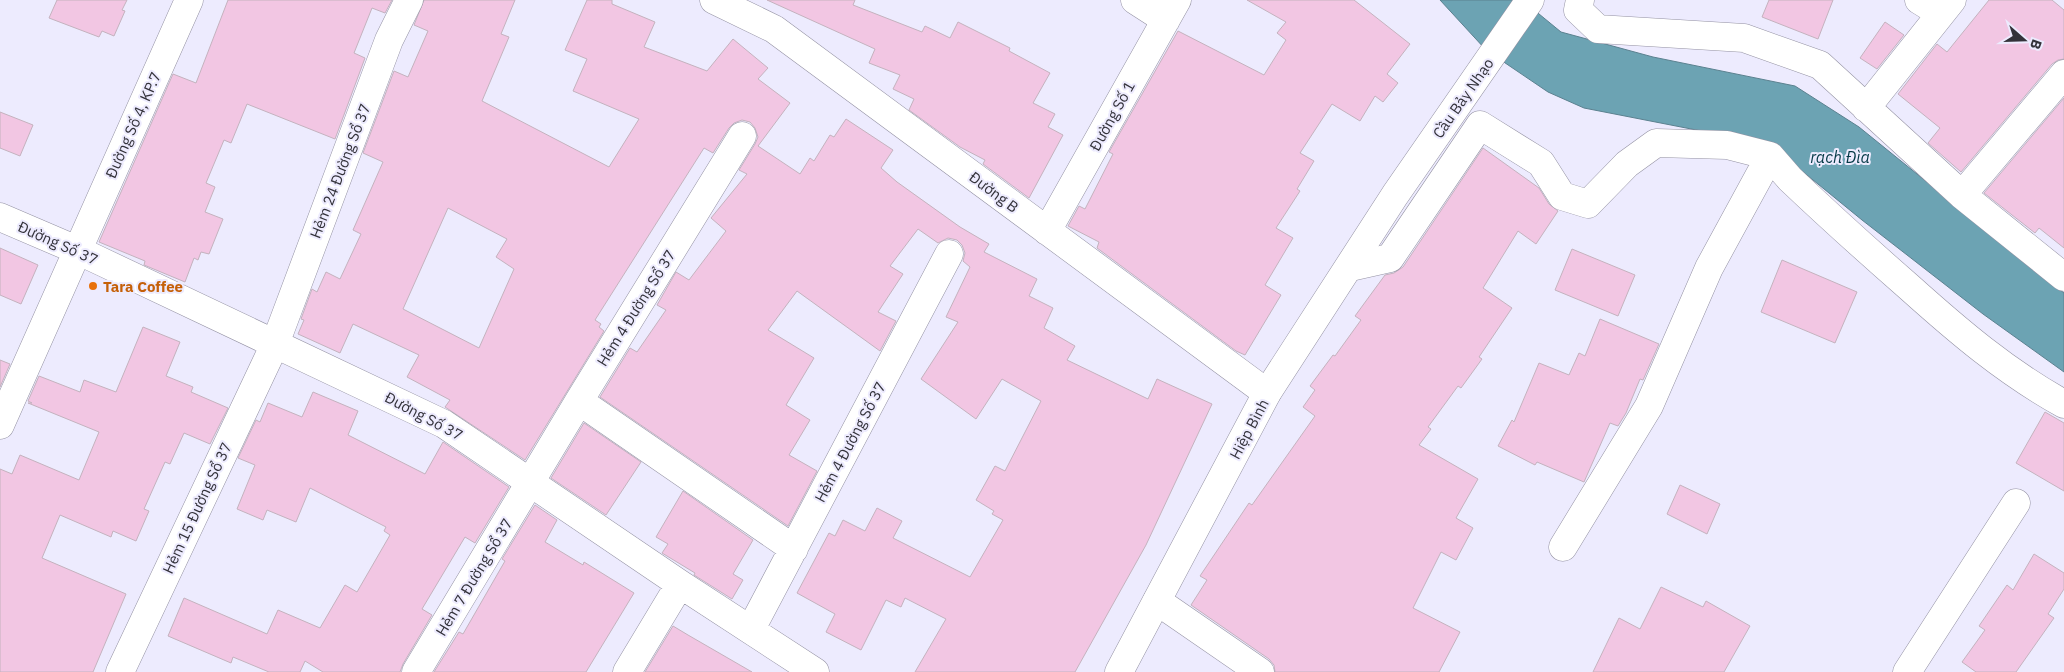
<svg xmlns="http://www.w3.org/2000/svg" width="2064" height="672" viewBox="0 0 2064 672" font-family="'IBM Plex Sans',sans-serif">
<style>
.water{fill:#6ca3b3;stroke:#5b818f}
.building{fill:#f2c6e3;stroke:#c4b2be;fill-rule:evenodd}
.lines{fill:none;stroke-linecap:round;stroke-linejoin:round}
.minor-casing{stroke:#9492a3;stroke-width:29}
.major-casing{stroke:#9492a3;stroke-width:29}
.minor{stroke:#fff;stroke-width:28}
.major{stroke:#fff;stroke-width:28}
.food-dot{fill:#e8710a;stroke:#edebfe;stroke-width:2}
.labels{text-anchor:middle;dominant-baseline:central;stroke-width:4;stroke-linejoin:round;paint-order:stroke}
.street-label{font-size:15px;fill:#33323a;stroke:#edebfe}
.food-label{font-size:15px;font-weight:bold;fill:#c56008;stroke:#edebfe;text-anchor:start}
.water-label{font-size:16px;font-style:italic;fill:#043946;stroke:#edebfe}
</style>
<rect width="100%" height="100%" fill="#edebfe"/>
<path class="water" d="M1440,0H1522L1561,32L1653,57L1795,86L1859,127L2064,293V372L1983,314L1862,220L1791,162L1727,136L1584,108L1548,92L1486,50Z"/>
<path class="building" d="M57,0H127L122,10L125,11L114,36L102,31L99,37L49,18Z
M228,0H392L385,13L372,8L354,53L365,58L335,139L247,104L231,143L224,140L206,183L215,187L205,212L223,219L209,254L201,252L198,260L194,258L185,282L144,265L145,261L99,242L173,74L196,83Z
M424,0H515L501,34L509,37L482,101L609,167L639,119L573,91L587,59L565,50L587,0H612V4L655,22L644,47L707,71L733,39L768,68L758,79L790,103L758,146L800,174L810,158L814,161L830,135L834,137L846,119L893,150L881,168L897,182L960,227L989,244L984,252L1037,279L1029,296L1053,308L1044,328L1075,346L1067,360L1148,399L1157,379L1212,404L1146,545L1075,672H915L946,619L905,598L901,607L886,600L861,650L826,632L835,614L797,593L829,533L835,536L843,520L865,531L877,508L902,521L893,538L970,577L1003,520L992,514L994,511L976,500L995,466L1005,471L1041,401L1002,379L976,419L921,379L958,322L946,317L970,267L963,261L965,253L962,245L957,240L948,238L938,243L918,229L890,266L903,274L878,312L896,321L880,351L797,291L768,330L814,358L786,405L810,420L789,455L817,471L788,526L600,397L630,348L637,352L666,310L657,305L676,272L689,280L726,231L711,218L747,174L739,170L755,144L758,137L755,128L750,122L742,120L734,123L729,128L713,153L704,148L595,320L601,324L599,327L604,331L525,460L445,407L450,400L407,377L419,355L353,324L340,353L298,334L304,320L301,319L312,289L317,292L326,272L340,279L361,234L353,230L383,162L363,153L394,71L408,77L428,31L414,25ZM448,208L507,239L496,257L514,269L479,348L403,309Z
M767,0H855L853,5L922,32L925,26L950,38L958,22L1010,48L1009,51L1050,73L1033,103L1055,114L1048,127L1063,135L1029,198L983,164L985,160L960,147L909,110L914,99L893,89L900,75L869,63L875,49Z
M1247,0H1354L1410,44L1387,74L1398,83L1383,102L1375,96L1360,121L1332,104L1300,153L1314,161L1297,189L1300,191L1276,228L1293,238L1265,285L1281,295L1245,355L1236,351L1097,248L1099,242L1068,226L1079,206L1085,209L1113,154L1109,152L1178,31L1264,75L1286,40L1277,33L1286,22Z
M1769,0H1833L1818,39L1762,17Z
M1989,0H2052L2064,10V59L2058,60L2052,64L1961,172L1928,143L1940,128L1898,94L1937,44L1947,52Z
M1885,22L1904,35L1877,69L1860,58Z
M2064,98V248L2039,228L2035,233L1984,193Z
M0,112L33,125L20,156L0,148Z
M1483,148L1539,188L1549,204L1558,211L1536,244L1518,231L1483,288L1512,308L1479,357L1482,359L1461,388L1458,386L1428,427L1431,429L1419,445L1478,479L1456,518L1473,528L1456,560L1441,552L1413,608L1460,632L1439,672H1275L1274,665L1269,659L1191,605L1207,580L1200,576L1249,503L1252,505L1315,416L1303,407L1315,390L1310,386L1333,355L1335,356L1361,320L1355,316L1385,275L1394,273L1403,267Z
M0,248L38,265L21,304L0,295Z
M1572,249L1635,275L1618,316L1555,290Z
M1782,260L1857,292L1835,343L1761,312Z
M1600,319L1659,344L1643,380L1640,379L1626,413L1618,426L1610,423L1584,482L1537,462L1535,465L1498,446L1512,420L1514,422L1539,363L1569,375L1579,353L1585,356Z
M143,327L180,342L166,376L193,387L191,392L228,408L210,444L184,433L170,464L165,462L144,509L149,511L136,541L113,531L111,537L60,515L42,558L126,594L93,672H0V469L12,474L20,455L79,480L99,432L28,403H32L28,401L39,376L80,392L84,380L116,392Z
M0,360L10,364L0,387Z
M313,392L358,411L348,435L425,474L443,442L509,487L475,543L465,537L422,609L432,615L403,664L400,672H323L305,661L300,672H269L233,657L231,663L168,636L184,598L267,634L278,610L320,628L345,585L357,592L390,535L384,531L386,527L310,488L296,522L267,510L263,520L237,509L255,465L238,458L256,420L260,422L268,403L302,417Z
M2045,412L2064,423V491L2016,463Z
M584,423L641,462L606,515L551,478Z
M1680,485L1720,504L1707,534L1667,514Z
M683,491L753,540L733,574L743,580L732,599L694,575L695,573L662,553L668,544L656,537Z
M535,505L557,520L545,542L583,565L584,562L634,593L586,672H434L459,632L463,634L505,561L502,559Z
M2034,554L2064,573V589L2048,614L2054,618L2016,672H1976L1962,662L1985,630L1979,626L2007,585L2013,590Z
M1661,587L1703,607L1706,601L1750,626L1724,672H1593L1619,618L1640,629Z
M673,626L688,635L752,672H645Z"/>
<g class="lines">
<defs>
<path id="minor" d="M714,0L774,29L1267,393
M1135,0L1166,20
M1580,0L1578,10L1598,29L1744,38L1820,65L1962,195L2064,277
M1919,0L1940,13
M1866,108L1952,0
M1962,195L2064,74
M0,217L77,250L444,424L680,584L815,672
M1047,231L1177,0
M1350,267L1390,258L1480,125L1541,163L1562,196L1588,204L1627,164L1656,143L1727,145L1770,156L1790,179C1829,216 1869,252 1909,287C1958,331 2006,372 2064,404
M579,401L794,549
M0,425L189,0
M1563,547L1649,406L1709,268L1770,156
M1157,601L1260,672
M751,629L949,254
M120,672L275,344L389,40L409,0
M416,672L579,401L742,136
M627,672L680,584
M1907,672L2016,503"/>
<path id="major" d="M1119,672L1267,393L1395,195L1530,0"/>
</defs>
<use href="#minor" class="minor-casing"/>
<use href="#major" class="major-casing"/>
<use href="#minor" class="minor"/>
<use href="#major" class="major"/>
</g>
<circle class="food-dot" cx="93" cy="286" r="5"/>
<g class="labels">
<g class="street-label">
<text transform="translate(1463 98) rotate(-55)">Cầu Bảy Nhạo</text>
<text transform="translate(1112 116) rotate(-61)">Đường Số 1</text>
<text transform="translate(133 125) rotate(-66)">Đường Số 4, KP.7</text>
<text transform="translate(340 171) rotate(-69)">Hẻm 24 Đường Sổ 37</text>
<text transform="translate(994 192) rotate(37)">Đường B</text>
<text transform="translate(58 243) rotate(24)">Đường Số 37</text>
<text transform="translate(636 308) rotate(-58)">Hẻm 4 Đường Sổ 37</text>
<text transform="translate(424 416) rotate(28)">Đường Số 37</text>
<text transform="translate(1249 429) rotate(-62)">Hiệp Bình</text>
<text transform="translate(850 442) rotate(-62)">Hẻm 4 Đường Số 37</text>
<text transform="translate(197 508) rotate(-65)">Hẻm 15 Đường Sổ 37</text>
<text transform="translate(474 577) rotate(-59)">Hẻm 7 Đường Sổ 37</text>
</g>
<g class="food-label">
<text x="103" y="286">Tara Coffee</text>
</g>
<g class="water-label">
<text x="1840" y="157">rạch Đìa</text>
</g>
</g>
<g transform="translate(2024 40) rotate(110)" stroke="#edebfe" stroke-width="4" paint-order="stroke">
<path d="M0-4L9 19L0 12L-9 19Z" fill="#33323a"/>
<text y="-8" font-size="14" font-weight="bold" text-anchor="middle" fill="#33323a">B</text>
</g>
</svg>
